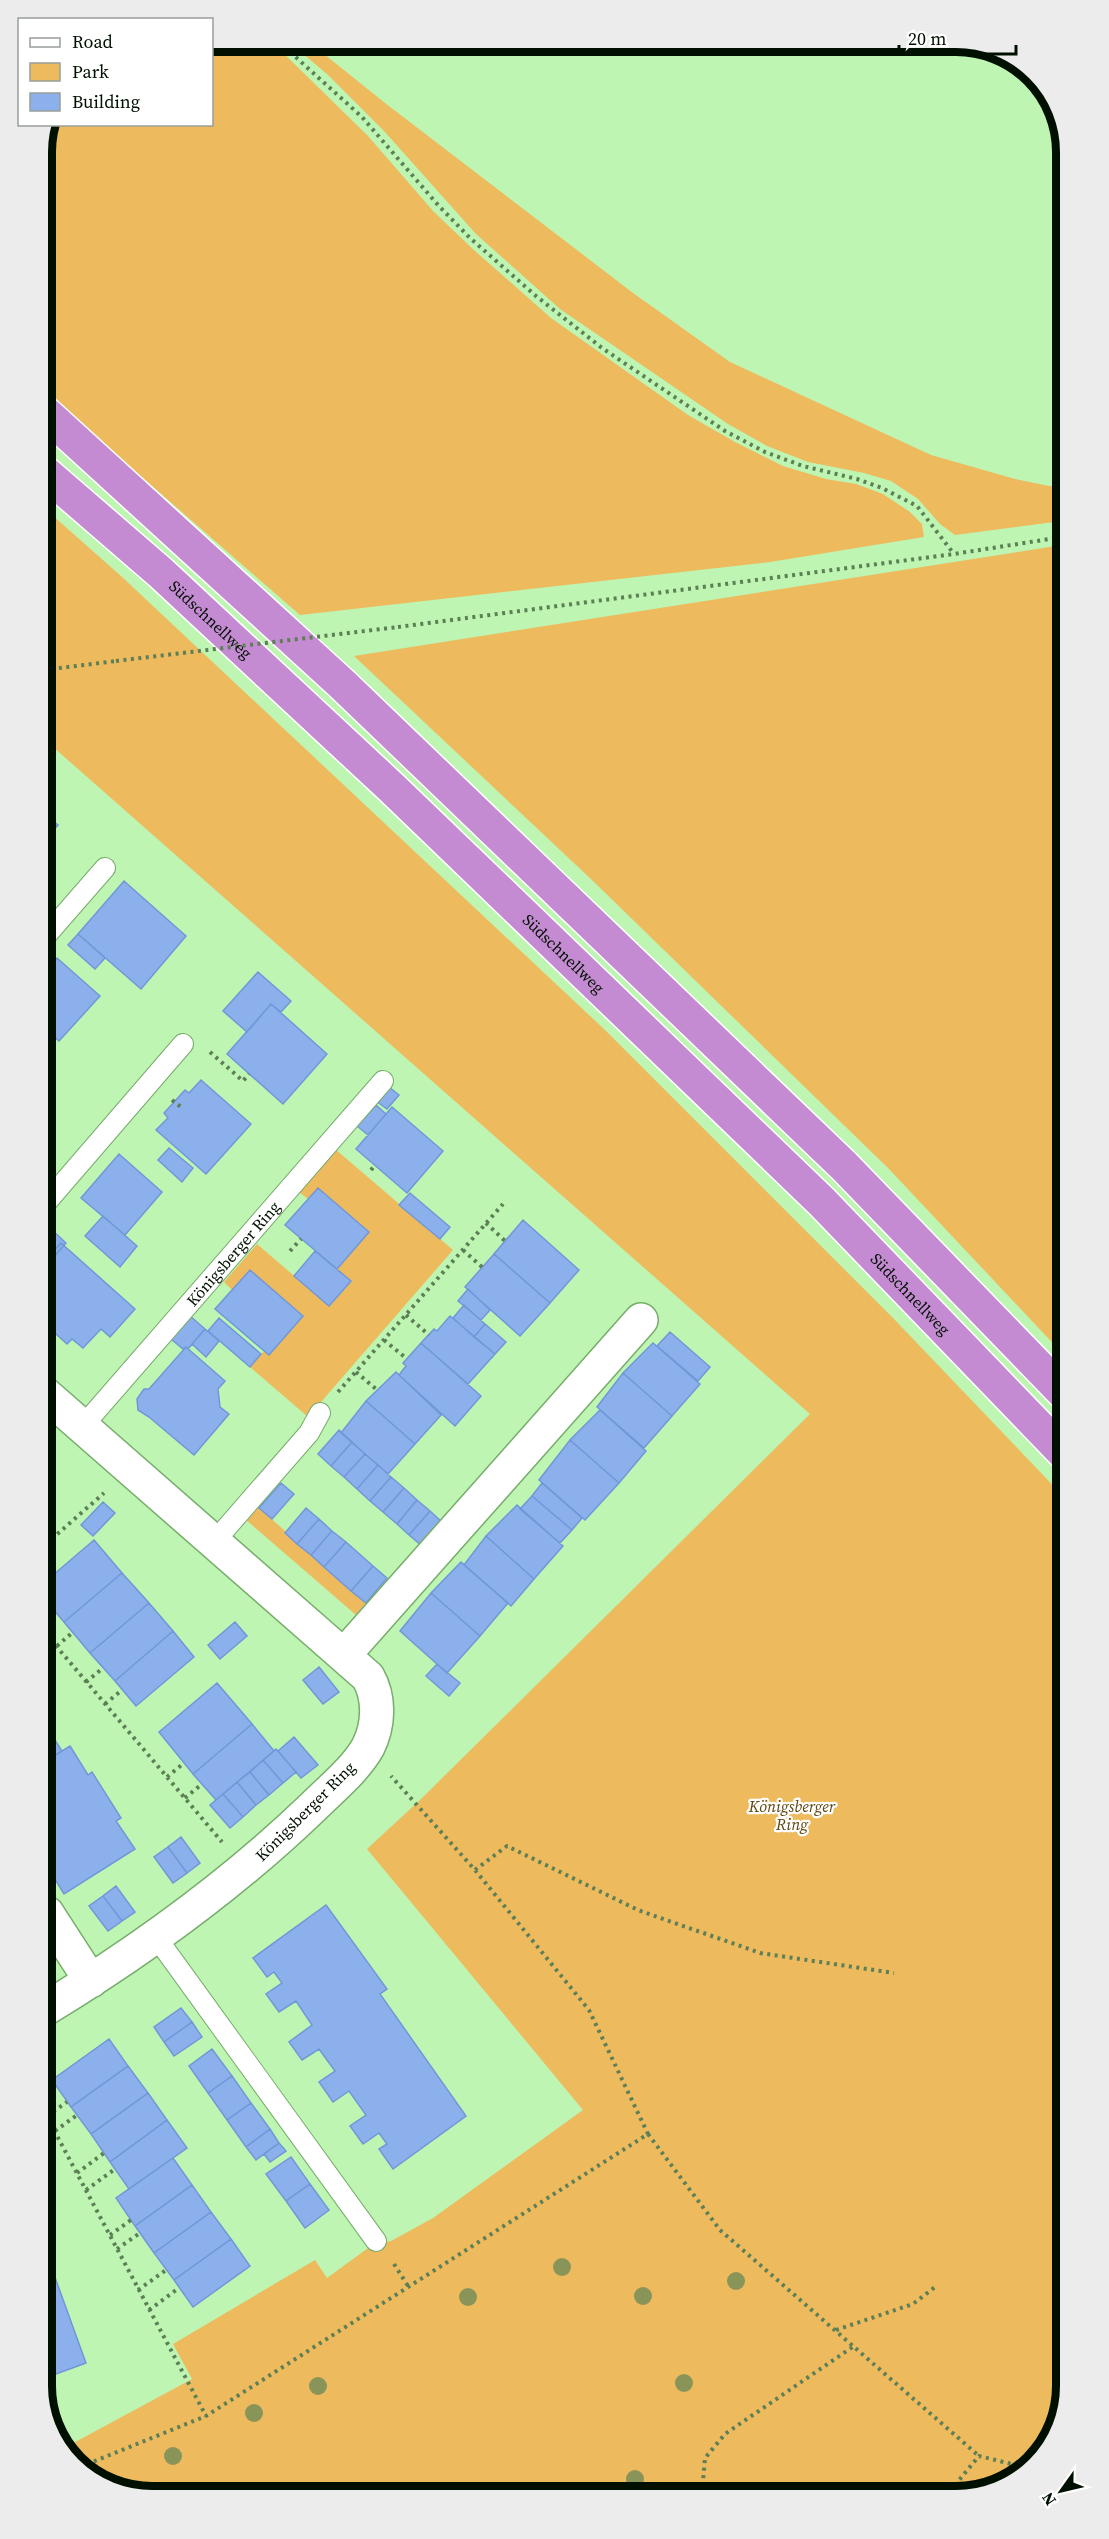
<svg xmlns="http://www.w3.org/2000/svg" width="1109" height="2539" viewBox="0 0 1109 2539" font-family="'Source Serif 4',serif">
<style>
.green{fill:#eeba5e}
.building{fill:#8cb0ec;stroke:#7097d8;stroke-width:1.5}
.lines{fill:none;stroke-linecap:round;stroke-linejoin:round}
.service-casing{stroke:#77ac6c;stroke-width:22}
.minor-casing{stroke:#77ac6c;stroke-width:36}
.trunk-casing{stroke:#fff;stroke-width:36}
.path{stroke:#5c7f56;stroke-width:4;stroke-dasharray:3 4.5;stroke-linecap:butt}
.service{stroke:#fff;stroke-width:20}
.minor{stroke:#fff;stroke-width:33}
.trunk{stroke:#c48ad2;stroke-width:33}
.path-bridge{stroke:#5c7f56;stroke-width:4;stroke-dasharray:3 4.5;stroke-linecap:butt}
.tree{fill:#899458}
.labels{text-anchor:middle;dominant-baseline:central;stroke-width:4.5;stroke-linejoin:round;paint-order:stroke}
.street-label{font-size:16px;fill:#001000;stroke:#fff}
.park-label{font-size:16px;font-style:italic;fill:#5e440e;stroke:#fff}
.rim{fill:none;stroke:#001000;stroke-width:8}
</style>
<rect width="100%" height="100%" fill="#bef5b2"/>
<path class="green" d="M212,42H272L368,136L434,212L475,251L551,318L688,415L735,442L783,466L826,479L856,484L883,494L910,512L922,524L924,537L770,562L300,615L43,391L42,146L52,125L212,124Z
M289,42H309L385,103L633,293L730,362L931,455L1015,479L1049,486H1062V521L955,535L940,524L918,499L891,481L864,473L808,462L767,446L728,424L560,309L476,234L384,131L327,74Z
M43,507L121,576L605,1030L894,1319L1065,1498L1067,2386L1048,2448L992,2491L145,2497L85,2474L66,2447L192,2379L173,2344L315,2260L327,2278L375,2243L391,2241L433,2218L583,2110L367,1849L421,1799L810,1414L44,739Z
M1062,545L1064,1355L888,1168L593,881L354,656Z
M335,1149L453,1250L308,1417L250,1367L264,1351L269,1355L303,1316L250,1270L232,1290L224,1282L257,1244L329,1306L350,1281L337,1269L369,1232L318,1188L308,1199L299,1192Z
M257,1506L366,1603L356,1615L245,1519Z"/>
<path class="building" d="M44,813L58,825L44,841Z
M124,881L186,936L141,989L78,934Z
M78,934L105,958L95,969L68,945Z
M57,958L100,996L59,1041L44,1028V972Z
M258,972L291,1001L281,1012L271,1004L247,1032L223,1011Z
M271,1004L327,1054L283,1104L227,1054Z
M201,1080L251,1124L206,1174L156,1130L168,1118L164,1113L185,1090L189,1093Z
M389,1087L399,1095L387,1109L376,1101Z
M376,1105L386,1114L368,1135L357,1126Z
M392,1107L443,1151L407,1193L356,1149Z
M169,1148L193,1168L182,1182L158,1160Z
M119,1154L162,1192L125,1235L81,1198Z
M318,1188L369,1232L337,1269L285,1225Z
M410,1193L450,1227L440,1239L399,1205Z
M103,1216L137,1246L120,1267L85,1236Z
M523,1220L579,1270L550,1303L494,1254Z
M50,1228L66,1243L45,1267V1234Z
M61,1243L135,1309L110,1337L101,1329L83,1348L72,1339L67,1344L45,1324V1261Z
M315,1251L351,1281L329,1306L294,1276Z
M494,1254L550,1303L520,1336L465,1287Z
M250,1270L303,1316L269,1355L215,1309Z
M468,1289L490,1310L481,1320L458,1301Z
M464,1305L485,1324L474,1337L453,1318Z
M190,1316L205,1329L188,1349L186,1347L183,1349L171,1339Z
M450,1316L495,1354L468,1384L421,1343L434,1329L437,1331Z
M219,1318L261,1354L250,1367L208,1331Z
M485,1324L506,1342L495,1354L474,1337Z
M205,1329L219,1341L206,1357L192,1344Z
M670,1332L710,1367L698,1381L657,1346Z
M421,1343L481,1396L455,1426L399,1375L406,1366L403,1363Z
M653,1343L700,1384L672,1416L623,1373Z
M186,1347L225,1381L218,1389L220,1407L229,1414L194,1455L149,1417L138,1410L137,1399L144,1389H149Z
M396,1372L441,1415L415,1444L366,1401Z
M623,1373L672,1416L644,1448L597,1407Z
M366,1401L415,1444L388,1474L341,1433Z
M600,1410L646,1451L619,1483L570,1440Z
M339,1430L352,1442L331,1466L318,1454Z
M570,1440L619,1483L585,1520L539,1480Z
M352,1442L365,1454L344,1477L331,1466Z
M365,1454L378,1465L357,1489L344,1477Z
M378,1465L391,1477L370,1501L357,1489Z
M391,1477L404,1488L383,1512L370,1501Z
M281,1483L294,1494L272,1519L259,1508Z
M542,1483L582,1518L572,1530L532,1496Z
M404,1488L417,1500L397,1524L383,1512Z
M532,1496L572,1530L560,1543L520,1509Z
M417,1500L430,1511L409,1535L397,1524Z
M103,1502L115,1513L93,1536L81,1525Z
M517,1505L563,1546L534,1579L486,1536Z
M306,1508L319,1519L297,1544L285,1533Z
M430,1511L443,1523L422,1546L409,1535Z
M319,1519L332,1531L311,1555L297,1544Z
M332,1531L346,1542L324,1567L311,1555Z
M486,1536L534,1579L511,1606L464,1565Z
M94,1540L122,1573L64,1622L46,1601V1581Z
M346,1542L373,1566L351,1591L324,1567Z
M461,1562L508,1603L480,1636L431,1593Z
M373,1566L387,1578L366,1603L351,1591Z
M122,1573L149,1603L90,1653L64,1622Z
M431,1593L480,1636L447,1673L400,1631Z
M149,1603L173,1631L115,1681L90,1653Z
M235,1622L247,1636L220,1659L208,1645Z
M173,1631L194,1657L136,1706L115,1681Z
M437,1664L460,1683L449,1696L426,1676Z
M319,1667L339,1692L323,1704L303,1680Z
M217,1683L252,1724L193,1774L159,1732Z
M252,1724L274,1751L216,1800L193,1774Z
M46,1726L62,1751L46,1761Z
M294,1737L318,1765L301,1778L278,1751Z
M70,1746L88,1775L92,1772L121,1818L116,1821L135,1849L64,1894L47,1866L46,1761Z
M276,1749L296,1772L283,1783L263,1760Z
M263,1760L283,1783L269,1795L250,1772Z
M250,1772L269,1795L256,1805L237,1782Z
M237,1782L256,1805L243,1817L223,1794Z
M223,1794L243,1817L230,1828L210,1805Z
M181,1837L200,1863L187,1873L168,1847Z
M168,1847L187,1873L173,1883L154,1857Z
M116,1886L135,1912L122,1921L103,1896Z
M103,1896L122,1921L108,1931L89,1906Z
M326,1905L387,1989L380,1994L466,2116L393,2169L379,2149L387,2144L379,2133L363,2144L350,2126L366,2115L349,2091L333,2102L319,2082L335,2071L319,2049L302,2060L289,2042L312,2025L296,2001L279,2012L266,1994L282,1983L274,1972L267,1977L253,1958Z
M181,2008L192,2022L164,2042L154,2027Z
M192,2022L202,2037L174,2056L164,2042Z
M109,2039L128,2066L71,2107L52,2080Z
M212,2049L232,2076L208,2093L189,2066Z
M128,2066L148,2093L91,2134L71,2107Z
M232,2076L251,2103L227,2120L208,2093Z
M148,2093L167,2120L110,2162L91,2134Z
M251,2103L270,2129L246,2147L227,2120Z
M167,2120L187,2148L129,2189L110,2162Z
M270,2129L279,2143L256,2160L246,2147Z
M279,2143L286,2151L270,2162L264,2154Z
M291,2157L310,2184L286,2201L266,2174Z
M173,2158L192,2185L135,2226L116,2198Z
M310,2184L329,2210L305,2228L286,2201Z
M192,2185L211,2212L154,2253L135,2226Z
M211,2212L231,2239L174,2280L154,2253Z
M231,2239L250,2266L193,2307L174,2280Z
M48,2258L86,2363L48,2377Z"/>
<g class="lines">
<defs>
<g id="service">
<path d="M44,938L105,868"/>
<path d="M45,1204L183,1044"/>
<path id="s1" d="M82,1427L383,1081"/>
<path d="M214,1542L309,1433L320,1413"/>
<path d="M156,1937L376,2241"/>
</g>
<path id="minor" d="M45,1394L368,1677C380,1698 379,1725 368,1747C355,1770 331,1789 313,1807C232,1885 142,1950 47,2008
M344,1655L641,1320
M47,1913L91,1981"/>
<g id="trunk">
<path d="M43,411L342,684L844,1166L1064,1393"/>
<path id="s2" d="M43,471L161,573L393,789L822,1202L1065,1454"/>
</g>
</defs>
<use href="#service" class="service-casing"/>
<use href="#minor" class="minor-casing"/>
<use href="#trunk" class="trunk-casing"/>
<path class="path" d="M279,42L362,117L438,205L470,238L536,296L602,348L725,431L765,452L803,466L857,479L882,488L917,506L954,554
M398,627L954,554L1062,537
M44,670L116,661
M210,1052L243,1081L249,1074
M172,1100L181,1107
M371,1170L375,1165
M486,1223L505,1241
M463,1250L482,1267
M290,1251L301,1239
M406,1315L429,1335
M45,1324L47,1321
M384,1340L407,1359
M356,1372L376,1389
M338,1392L503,1204
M46,1544L104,1493
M46,1619L55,1611
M46,1634L222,1842
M57,1646L73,1632
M86,1682L103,1668
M105,1704L122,1690
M167,1777L184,1763
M185,1798L202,1784
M475,1870L507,1846L638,1910L760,1953L894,1973
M47,2116L67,2102
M47,2117L206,2416
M55,2131L77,2115
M648,2134L720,2230L979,2456
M77,2173L104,2153
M86,2190L115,2169
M110,2235L131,2220
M117,2249L140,2233
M394,2264L408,2286
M138,2290L166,2270
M149,2310L179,2288
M836,2330L913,2304L935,2287
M80,2467L206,2416L648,2134L589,2010L475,1870L391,1776
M950,2491L979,2456L1024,2467
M704,2493L703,2481L705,2458L725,2434L854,2346"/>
<use href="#service" class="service"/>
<use href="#minor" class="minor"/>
<use href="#trunk" class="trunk"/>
<path class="path-bridge" d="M116,661L398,627"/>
</g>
<g class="tree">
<circle cx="562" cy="2267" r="9"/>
<circle cx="736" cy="2281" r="9"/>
<circle cx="643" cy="2296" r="9"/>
<circle cx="468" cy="2297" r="9"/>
<circle cx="684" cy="2383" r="9"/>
<circle cx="318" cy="2386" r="9"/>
<circle cx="254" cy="2413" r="9"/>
<circle cx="173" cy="2456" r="9"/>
<circle cx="635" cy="2479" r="9"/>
</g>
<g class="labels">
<g class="street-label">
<text stroke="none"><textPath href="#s2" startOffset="224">Südschnellweg</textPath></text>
<text stroke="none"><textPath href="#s2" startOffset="710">Südschnellweg</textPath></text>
<text stroke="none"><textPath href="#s1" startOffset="230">Königsberger Ring</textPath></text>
<text stroke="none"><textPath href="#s2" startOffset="1196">Südschnellweg</textPath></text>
<text transform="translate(305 1811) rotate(-45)">Königsberger Ring</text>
</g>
<g class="park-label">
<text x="792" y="1806">Königsberger<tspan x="792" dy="18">Ring</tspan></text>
</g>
</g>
<path d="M0 0H1109V2539H0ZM152 52H956A100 100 0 0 1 1056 152V2386A100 100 0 0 1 956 2486H152A100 100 0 0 1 52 2386V152A100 100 0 0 1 152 52Z" fill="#ebeceb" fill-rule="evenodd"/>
<path class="rim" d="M152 52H956A100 100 0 0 1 1056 152V2386A100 100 0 0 1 956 2486H152A100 100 0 0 1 52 2386V152A100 100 0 0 1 152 52Z"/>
<rect x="18" y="18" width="195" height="108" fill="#ffffff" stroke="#999f99" stroke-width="1.5"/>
<rect x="30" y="38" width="30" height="9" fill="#ffffff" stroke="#999f99" stroke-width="1.5"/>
<text x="72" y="48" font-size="18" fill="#001000">Road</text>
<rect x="30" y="63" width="30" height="18" fill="#eeba5e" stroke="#999f99" stroke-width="1.5"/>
<text x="72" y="78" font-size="18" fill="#001000">Park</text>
<rect x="30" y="93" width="30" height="18" fill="#8cb0ec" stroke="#999f99" stroke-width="1.5"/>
<text x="72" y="108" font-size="18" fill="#001000">Building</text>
<g transform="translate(1061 2491) rotate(236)" stroke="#ffffff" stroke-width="4.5" paint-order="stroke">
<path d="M0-4.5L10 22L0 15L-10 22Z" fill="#001000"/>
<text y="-9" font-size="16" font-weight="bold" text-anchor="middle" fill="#001000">N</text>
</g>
<path d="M899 45v9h117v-9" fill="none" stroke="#001000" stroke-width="3"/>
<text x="908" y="45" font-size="18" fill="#001000" stroke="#ffffff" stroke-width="4.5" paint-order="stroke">20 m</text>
</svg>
